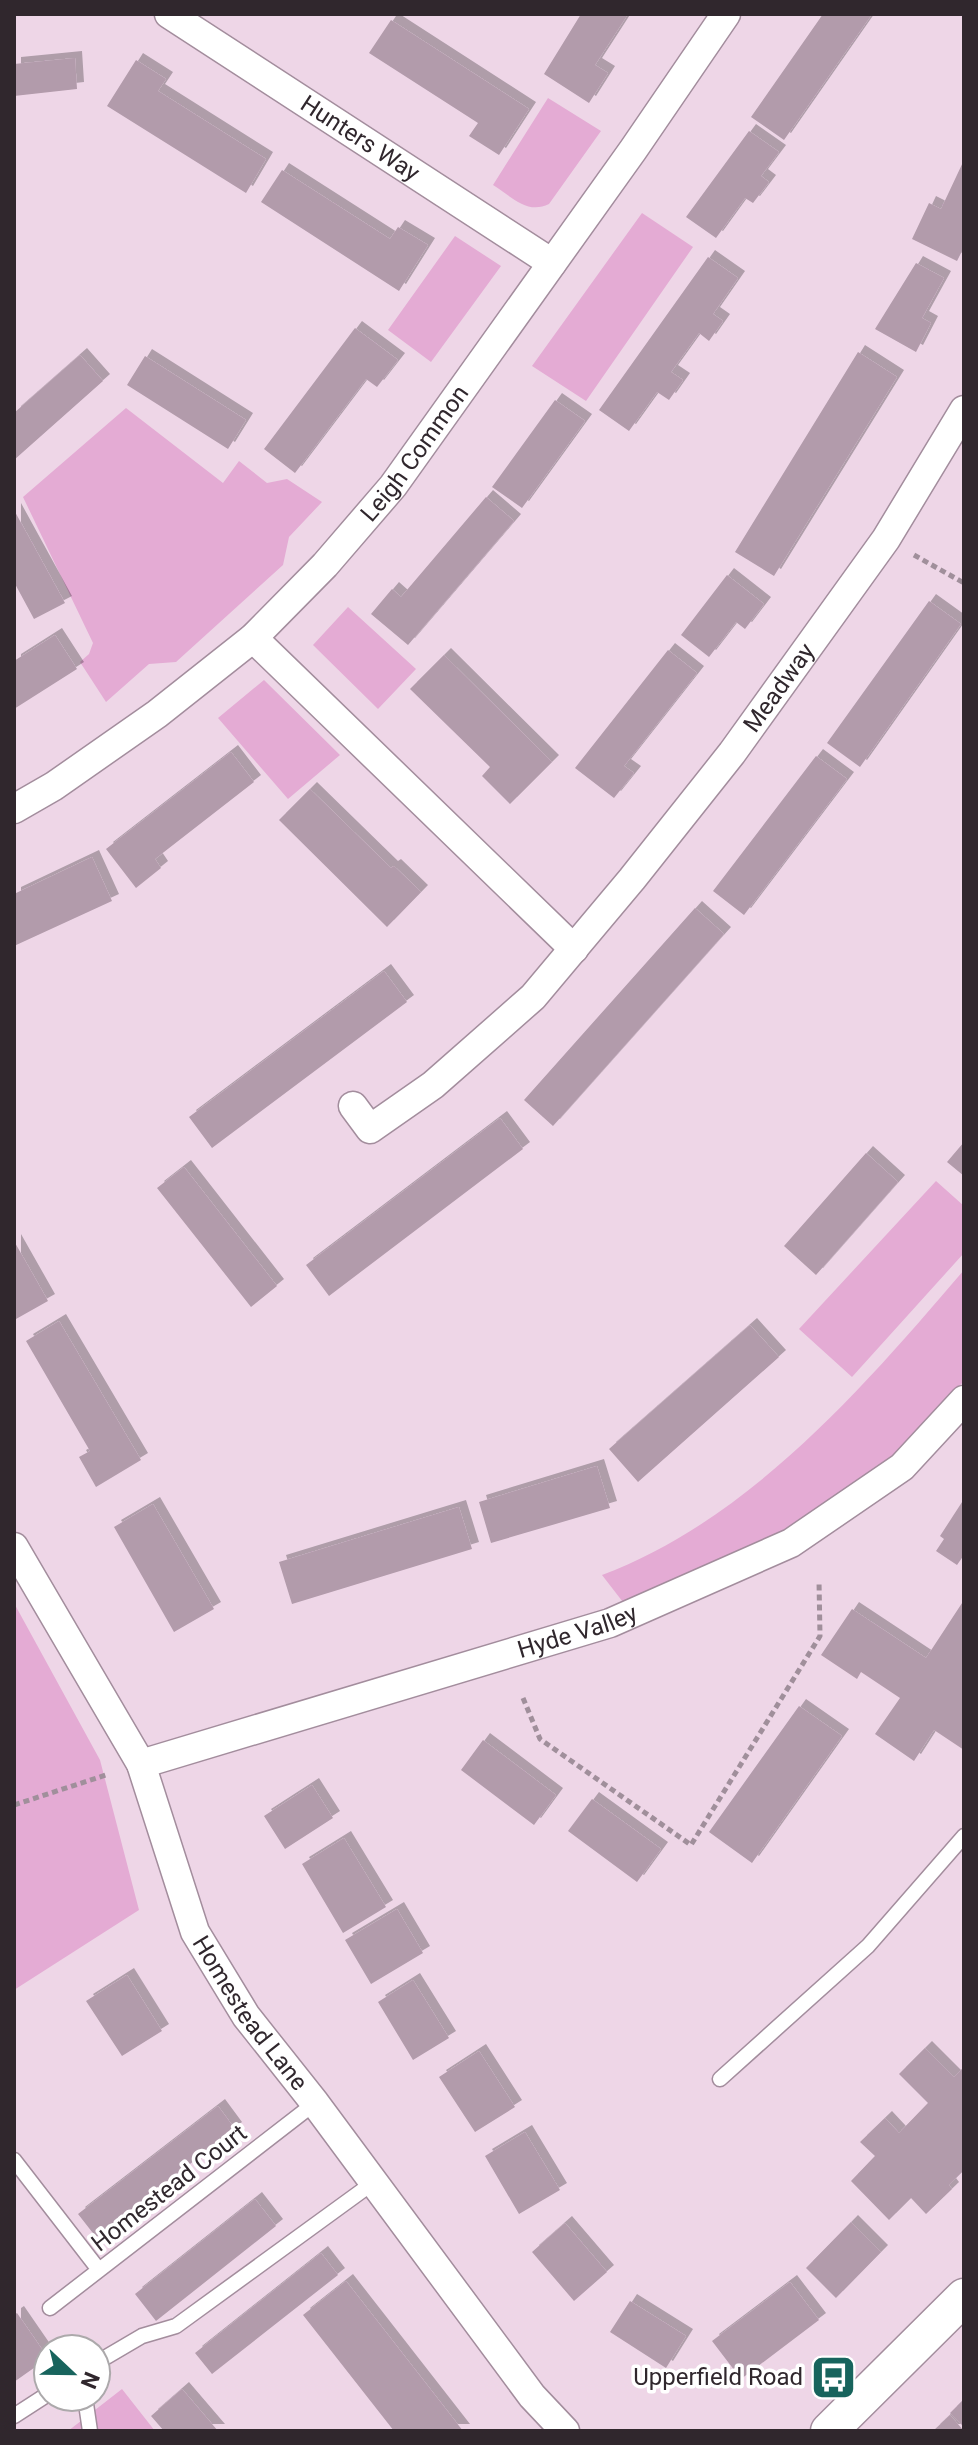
<svg xmlns="http://www.w3.org/2000/svg" width="978" height="2445" viewBox="0 0 978 2445" font-family="Roboto,sans-serif">
<style>
.green{fill:#e4abd4}
.building{fill:#b29bab;filter:url(#shadow)}
.lines{fill:none;stroke-linecap:round;stroke-linejoin:round}
.service-casing{stroke:#a38d9d;stroke-width:17}
.minor-casing{stroke:#a38d9d;stroke-width:31}
.tertiary-casing{stroke:#a38d9d;stroke-width:39}
.path{stroke:#a08f9b;stroke-width:5;stroke-dasharray:6 4;stroke-linecap:butt}
.service{stroke:#fff;stroke-width:14}
.minor{stroke:#fff;stroke-width:28}
.tertiary{stroke:#fff;stroke-width:36}
.labels{text-anchor:middle;dominant-baseline:central;stroke-width:7;stroke-linejoin:round;paint-order:stroke}
.street-label{font-size:24px;fill:#30272d;stroke:#fff}
.poi-label{font-size:24px;fill:#30272d;stroke:#fff;text-anchor:end}
</style>
<defs>
<filter id="shadow"><feDropShadow dx="7" dy="-7" stdDeviation="0" flood-color="#0004"/></filter>
</defs>
<rect width="100%" height="100%" fill="#eed6e7"/>
<path class="green" d="M548,98L601,131L549,204C527,215 511,196 493,185Z
M642,213L693,247L586,401L532,366Z
M455,236L501,266L431,362L388,330Z
M126,408L223,483L239,461L267,483L287,479L322,502L289,537L283,565L176,662L149,664L106,702L80,662L89,654L93,643L23,497Z
M348,607L416,669L378,709L313,645Z
M264,680L340,755L288,799L218,718Z
M936,1181L964,1206V1253L852,1377L799,1329Z
M964,1270V1381L892,1459L780,1532L626,1606L602,1575C749,1520 864,1387 964,1270Z
M14,1603L100,1760L139,1910L14,1990Z
M122,2389L155,2431H68Z"/>
<path class="building" d="M581,14H628L595,65L608,73L589,103L544,74Z
M823,14H872L784,140L751,117Z
M391,20L529,109L499,155L469,136L478,123L369,53Z
M75,58L77,89L14,96V64Z
M136,60L166,79L158,91L266,159L246,193L107,106Z
M749,131L779,152L761,176L769,182L753,203L745,198L716,238L686,217Z
M964,160V247L957,261L912,239L929,203L941,209Z
M282,170L390,239L398,227L428,245L399,291L261,202Z
M708,257L738,278L713,314L723,321L709,341L699,333L671,372L683,380L669,400L657,392L629,431L599,410Z
M916,263L944,278L922,318L931,323L916,352L875,329Z
M355,328L398,360L377,387L366,379L295,473L264,449Z
M858,352L897,377L774,576L735,552Z
M80,355L103,381L14,460V413Z
M145,356L246,420L228,449L127,385Z
M555,400L585,421L522,508L492,487Z
M486,497L514,521L408,645L371,614L392,589L401,597Z
M14,510L65,603L34,619L14,582Z
M727,575L764,604L745,629L736,622L709,657L681,635Z
M929,601L961,624L860,767L827,743Z
M55,635L77,669L14,709V661Z
M668,650L697,673L624,766L634,773L614,798L575,768Z
M444,655L552,762L510,804L482,776L490,767L410,689Z
M231,752L254,782L155,859L161,868L136,888L106,849Z
M816,756L847,779L744,915L713,891Z
M310,789L391,868L394,866L421,892L387,927L279,820Z
M92,857L112,901L14,946V894Z
M695,908L724,934L553,1126L524,1100Z
M384,971L407,1002L212,1148L189,1117Z
M500,1118L523,1149L329,1296L306,1265Z
M964,1142V1176L947,1162Z
M866,1153L898,1182L816,1275L784,1246Z
M184,1167L277,1286L251,1307L157,1188Z
M14,1241L48,1301L16,1319L14,1316Z
M59,1321L141,1460L96,1487L79,1457L90,1451L26,1341Z
M750,1325L779,1357L638,1482L609,1449Z
M597,1466L610,1508L491,1543L479,1502Z
M964,1499V1555L957,1565L936,1551L944,1539L940,1536Z
M153,1504L214,1609L174,1632L114,1527Z
M459,1507L472,1549L292,1604L279,1562Z
M964,1600V1750L934,1730L914,1761L875,1734L900,1698L861,1672L857,1679L821,1655L852,1609L926,1658Z
M799,1706L842,1736L752,1863L709,1832Z
M483,1740L556,1795L534,1825L461,1770Z
M312,1785L333,1818L285,1849L264,1816Z
M592,1799L661,1849L637,1882L568,1831Z
M344,1838L386,1907L343,1933L302,1864Z
M397,1909L423,1953L371,1984L345,1940Z
M127,1975L162,2031L122,2056L86,2001Z
M413,1980L449,2038L413,2060L378,2002Z
M925,2048L954,2077L964,2067V2170L949,2185L952,2189L926,2214L911,2198L889,2220L851,2181L875,2156L860,2142L885,2118L899,2133L928,2103L899,2074Z
M479,2051L515,2107L475,2132L439,2077Z
M218,2106L235,2129L96,2237L78,2214Z
M525,2132L560,2190L519,2214L485,2156Z
M255,2199L276,2226L156,2321L135,2294Z
M851,2222L881,2252L836,2298L806,2268Z
M565,2223L607,2272L574,2301L532,2252Z
M321,2253L338,2275L212,2374L195,2353Z
M346,2281L463,2431H394L303,2315Z
M790,2282L819,2320L741,2379L712,2341Z
M630,2301L686,2336L666,2368L610,2332Z
M17,2313L48,2358L14,2382V2315Z
M182,2389L218,2431H164L151,2416Z
M964,2399V2427L950,2413Z
M950,2415L964,2431H933Z"/>
<g class="lines">
<defs>
<path id="service" d="M720,2079L868,1946L964,1836
M14,2160L99,2270
M50,2308L315,2103
M96,2363L142,2336L176,2326L374,2182
M85,2397L90,2431
M14,2416L48,2394"/>
<g id="minor">
<path id="s1" d="M169,14L552,263"/>
<path d="M253,638L574,949"/>
<path id="s2" d="M14,809L54,786L157,714L253,638L325,565L393,486L633,150L726,14"/>
<path id="s3" d="M353,1106L370,1129L433,1085L533,997L632,879L732,753L886,539L964,410"/>
<path id="s4" d="M14,1547L141,1764L195,1932L246,2016L315,2103L532,2396L565,2431"/>
<path id="s5" d="M141,1764L610,1623L791,1543L902,1467L964,1400"/>
</g>
<path id="tertiary" d="M829,2431L964,2297"/>
</defs>
<use href="#service" class="service-casing"/>
<use href="#minor" class="minor-casing"/>
<use href="#tertiary" class="tertiary-casing"/>
<path class="path" d="M914,555L964,583
M523,1698L540,1739L691,1845L820,1636L819,1581
M14,1805L109,1774"/>
<use href="#service" class="service"/>
<use href="#minor" class="minor"/>
<use href="#tertiary" class="tertiary"/>
</g>
<defs>
<symbol id="bus-square" viewBox="-11 -11 22 22"><rect x="-9" y="-9" width="18" height="18" rx="4" fill="#18645d" stroke="#fff"/><path d="M-5-6H5V4H4V6H2V4H-2V6H-4V4H-5ZM-3.5-4V0h7V-4ZM-3.5 1.2v1.5H-2V1.2ZM2 1.2v1.5H3.5V1.2Z" fill="#fff"/></symbol>
</defs>
<g fill-rule="evenodd">
<use href="#bus-square" x="808" y="2352" width="51" height="51"/>
</g>
<g class="labels">
<g class="street-label">
<text stroke="none"><textPath href="#s1" startOffset="228">Hunters Way</textPath></text>
<text stroke="none"><textPath href="#s2" startOffset="540">Leigh Common</textPath></text>
<text stroke="none"><textPath href="#s3" startOffset="634">Meadway</textPath></text>
<text stroke="none"><textPath href="#s5" startOffset="456">Hyde Valley</textPath></text>
<text stroke="none"><textPath href="#s4" startOffset="526">Homestead Lane</textPath></text>
<text transform="translate(169 2188) rotate(-38)">Homestead Court</text>
</g>
<g class="poi-label">
<text x="803" y="2377">Upperfield Road</text>
</g>
</g>
<rect width="978" height="2445" fill="none" stroke="#30272d" stroke-width="32"/>
<g transform="translate(72 2373) rotate(112)"><circle r="38" fill="#ffffff" stroke="#aca9ab" stroke-width="2"/>
<path d="M0-6L14 30L0 20L-14 30Z" fill="#18645d"/>
<text y="-12" font-size="22" font-weight="bold" text-anchor="middle" fill="#30272d">N</text>
</g>
</svg>
